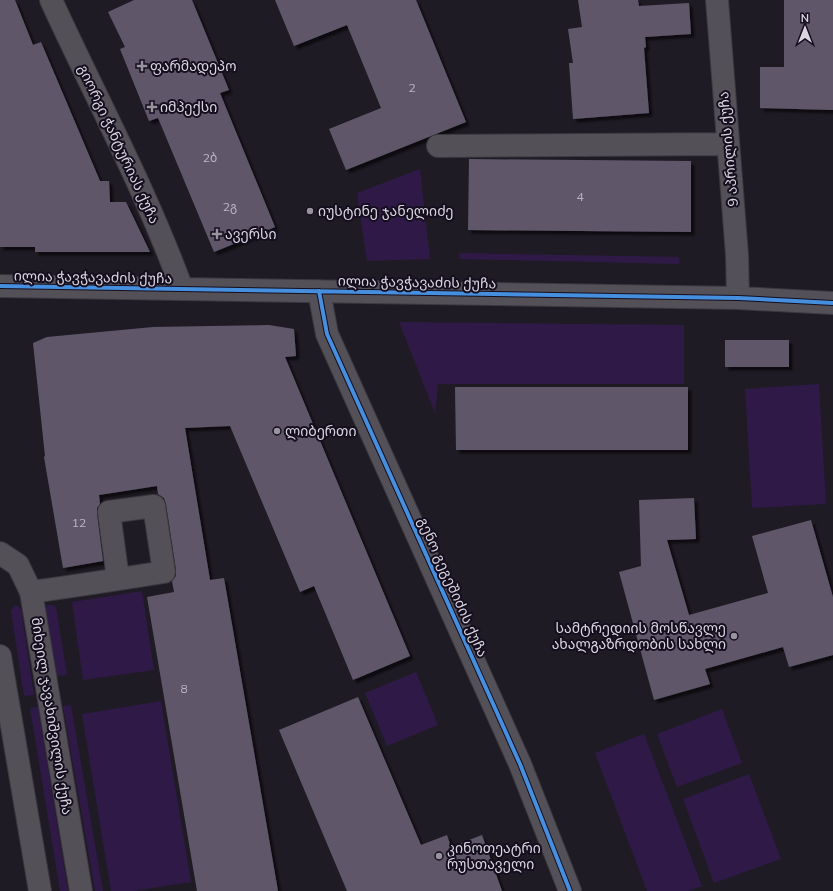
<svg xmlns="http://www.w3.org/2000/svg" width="833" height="891" viewBox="0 0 833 891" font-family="Mulish,'Noto Sans Georgian',sans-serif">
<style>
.green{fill:#2f1a47}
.building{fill:#5f576a;filter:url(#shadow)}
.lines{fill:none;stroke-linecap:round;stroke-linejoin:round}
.minor-casing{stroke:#3b383f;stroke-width:24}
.minor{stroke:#535057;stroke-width:22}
.cycleway-casing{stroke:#150e1e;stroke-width:6}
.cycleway{stroke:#468fdf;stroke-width:4}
.poi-dot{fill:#98949f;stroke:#150e1e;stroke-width:1.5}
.labels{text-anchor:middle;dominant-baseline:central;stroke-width:4;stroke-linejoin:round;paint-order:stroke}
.number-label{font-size:12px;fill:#bab6c3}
.poi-label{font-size:14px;fill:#d9d5e1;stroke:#150e1e;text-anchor:start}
.street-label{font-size:14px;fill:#d9d5e1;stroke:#150e1e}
</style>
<defs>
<filter id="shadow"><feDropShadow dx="3.5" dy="3.5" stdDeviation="1" flood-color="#0009"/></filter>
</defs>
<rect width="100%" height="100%" fill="#1f1b24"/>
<path class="green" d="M420,169L430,259L367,261L357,193Z
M460,253L678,257L680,260L679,264L460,259L459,256Z
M399,322L684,325V384H438L435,413Z
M819,384L826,504L752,508L745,389Z
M142,591L154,670L83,680L72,602Z
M47,605H52L56,607L67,675L57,676L45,609Z
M14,606H18L21,609L34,695L24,696L11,611Z
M416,672L438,725L387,746L365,693Z
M161,701L191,882L133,891H111L82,714Z
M71,705L103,891H95L63,706Z
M38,707L68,891H60L30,708Z
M722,709L742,763L677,787L657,734Z
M644,734L702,886L688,891H647L595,753Z
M749,774L781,859L714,883L683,799Z"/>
<path class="building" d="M0,0H15L33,45L41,42L100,181H109L110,202H126L150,252H35V247H0Z
M134,0H192L229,90L220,93L275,227L214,252L158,118L149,121L120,49L125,47L108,12Z
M275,0H416L466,122L346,170L329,129L381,108L347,25L294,46Z
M578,0H638L639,6L689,3L691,34L645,37L646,47L644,48L649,113L573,119L569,63H573L568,29L582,27Z
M784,0H833V110L760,108V67H784Z
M469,159L691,161V232L468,230Z
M269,325L294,329L296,356L285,357L410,656L353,680L314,586L300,592L230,426L185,428L210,580L224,578L278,891H197L147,597L174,592L172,581L176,576V570L166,504L164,498L158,494L157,486L99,495L100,504L97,508V514L103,561L63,568L44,457L45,456L33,343L47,337L153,327Z
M725,340H789V367H725Z
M455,387H688V450H456Z
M694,498L696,539L667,540L689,615L768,593L752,536L811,520L833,597V655L789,667L783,647L705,669L710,684L654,700L619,572L641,566L639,500Z
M358,697L421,845L447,835L451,847L482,835L502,891H347L279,730Z"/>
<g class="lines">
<defs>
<path id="minor" d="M51,0C95,96 146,190 182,289
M717,0L737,255L738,298
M438,146L728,144
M0,286L738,298L833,303
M319,291L327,334L520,764L570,891
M0,553L18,565L31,592L81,891
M31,592C76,586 120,579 164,572L154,506L109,512L118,579
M0,656L40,891"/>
</defs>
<use href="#minor" class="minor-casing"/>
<use href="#minor" class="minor"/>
<defs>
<path id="cycleway" d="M0,286L738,298L833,303
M319,291L327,334L520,764L570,891"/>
</defs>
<use href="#cycleway" class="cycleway-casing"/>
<use href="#cycleway" class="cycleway"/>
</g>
<g class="poi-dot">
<path d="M140 60h4v4h4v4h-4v4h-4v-4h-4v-4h4z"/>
<path d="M150 101h4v4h4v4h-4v4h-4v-4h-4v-4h4z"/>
<circle cx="310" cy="211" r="4"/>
<path d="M215 228h4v4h4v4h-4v4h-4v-4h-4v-4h4z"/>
<circle cx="277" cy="431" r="4"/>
<circle cx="734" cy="636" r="4"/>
<circle cx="439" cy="856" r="4"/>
</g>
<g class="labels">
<g class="number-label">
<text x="412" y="87">2</text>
<text x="210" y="157">2ბ</text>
<text x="580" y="196">4</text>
<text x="230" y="206">2გ</text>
<text x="79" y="522">12</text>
<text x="184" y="688">8</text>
</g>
<g class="poi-label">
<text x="150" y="66">ფარმადეპო</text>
<text x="160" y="107">იმპექსი</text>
<text x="318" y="211">იუსტინე ჯანელიძე</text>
<text x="225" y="234">ავერსი</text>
<text x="285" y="431">ლიბერთი</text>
<text x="726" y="628" text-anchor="end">სამტრედიის მოსწავლე<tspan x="726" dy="16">ახალგაზრდობის სახლი</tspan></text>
<text x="447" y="848">კინოთეატრი<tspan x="447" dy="16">რუსთაველი</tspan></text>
</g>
<g class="street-label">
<text transform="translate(119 144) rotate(65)">გიორგი ჭანტურიას ქუჩა</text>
<text transform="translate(728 149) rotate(-95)">9 აპრილის ქუჩა</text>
<text transform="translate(93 277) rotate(1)">ილია ჭავჭავაძის ქუჩა</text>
<text transform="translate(417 282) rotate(1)">ილია ჭავჭავაძის ქუჩა</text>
<text transform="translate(453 587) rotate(66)">გენო გეგეშიძის ქუჩა</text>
<text transform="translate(52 716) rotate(81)">მიხეილ ჯავახიშვილის ქუჩა</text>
</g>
</g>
<g transform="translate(805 28)" stroke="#150e1e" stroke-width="3" paint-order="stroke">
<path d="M0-3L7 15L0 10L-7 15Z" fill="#d9d5e1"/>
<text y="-6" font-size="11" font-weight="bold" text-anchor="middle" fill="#d9d5e1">N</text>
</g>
</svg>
